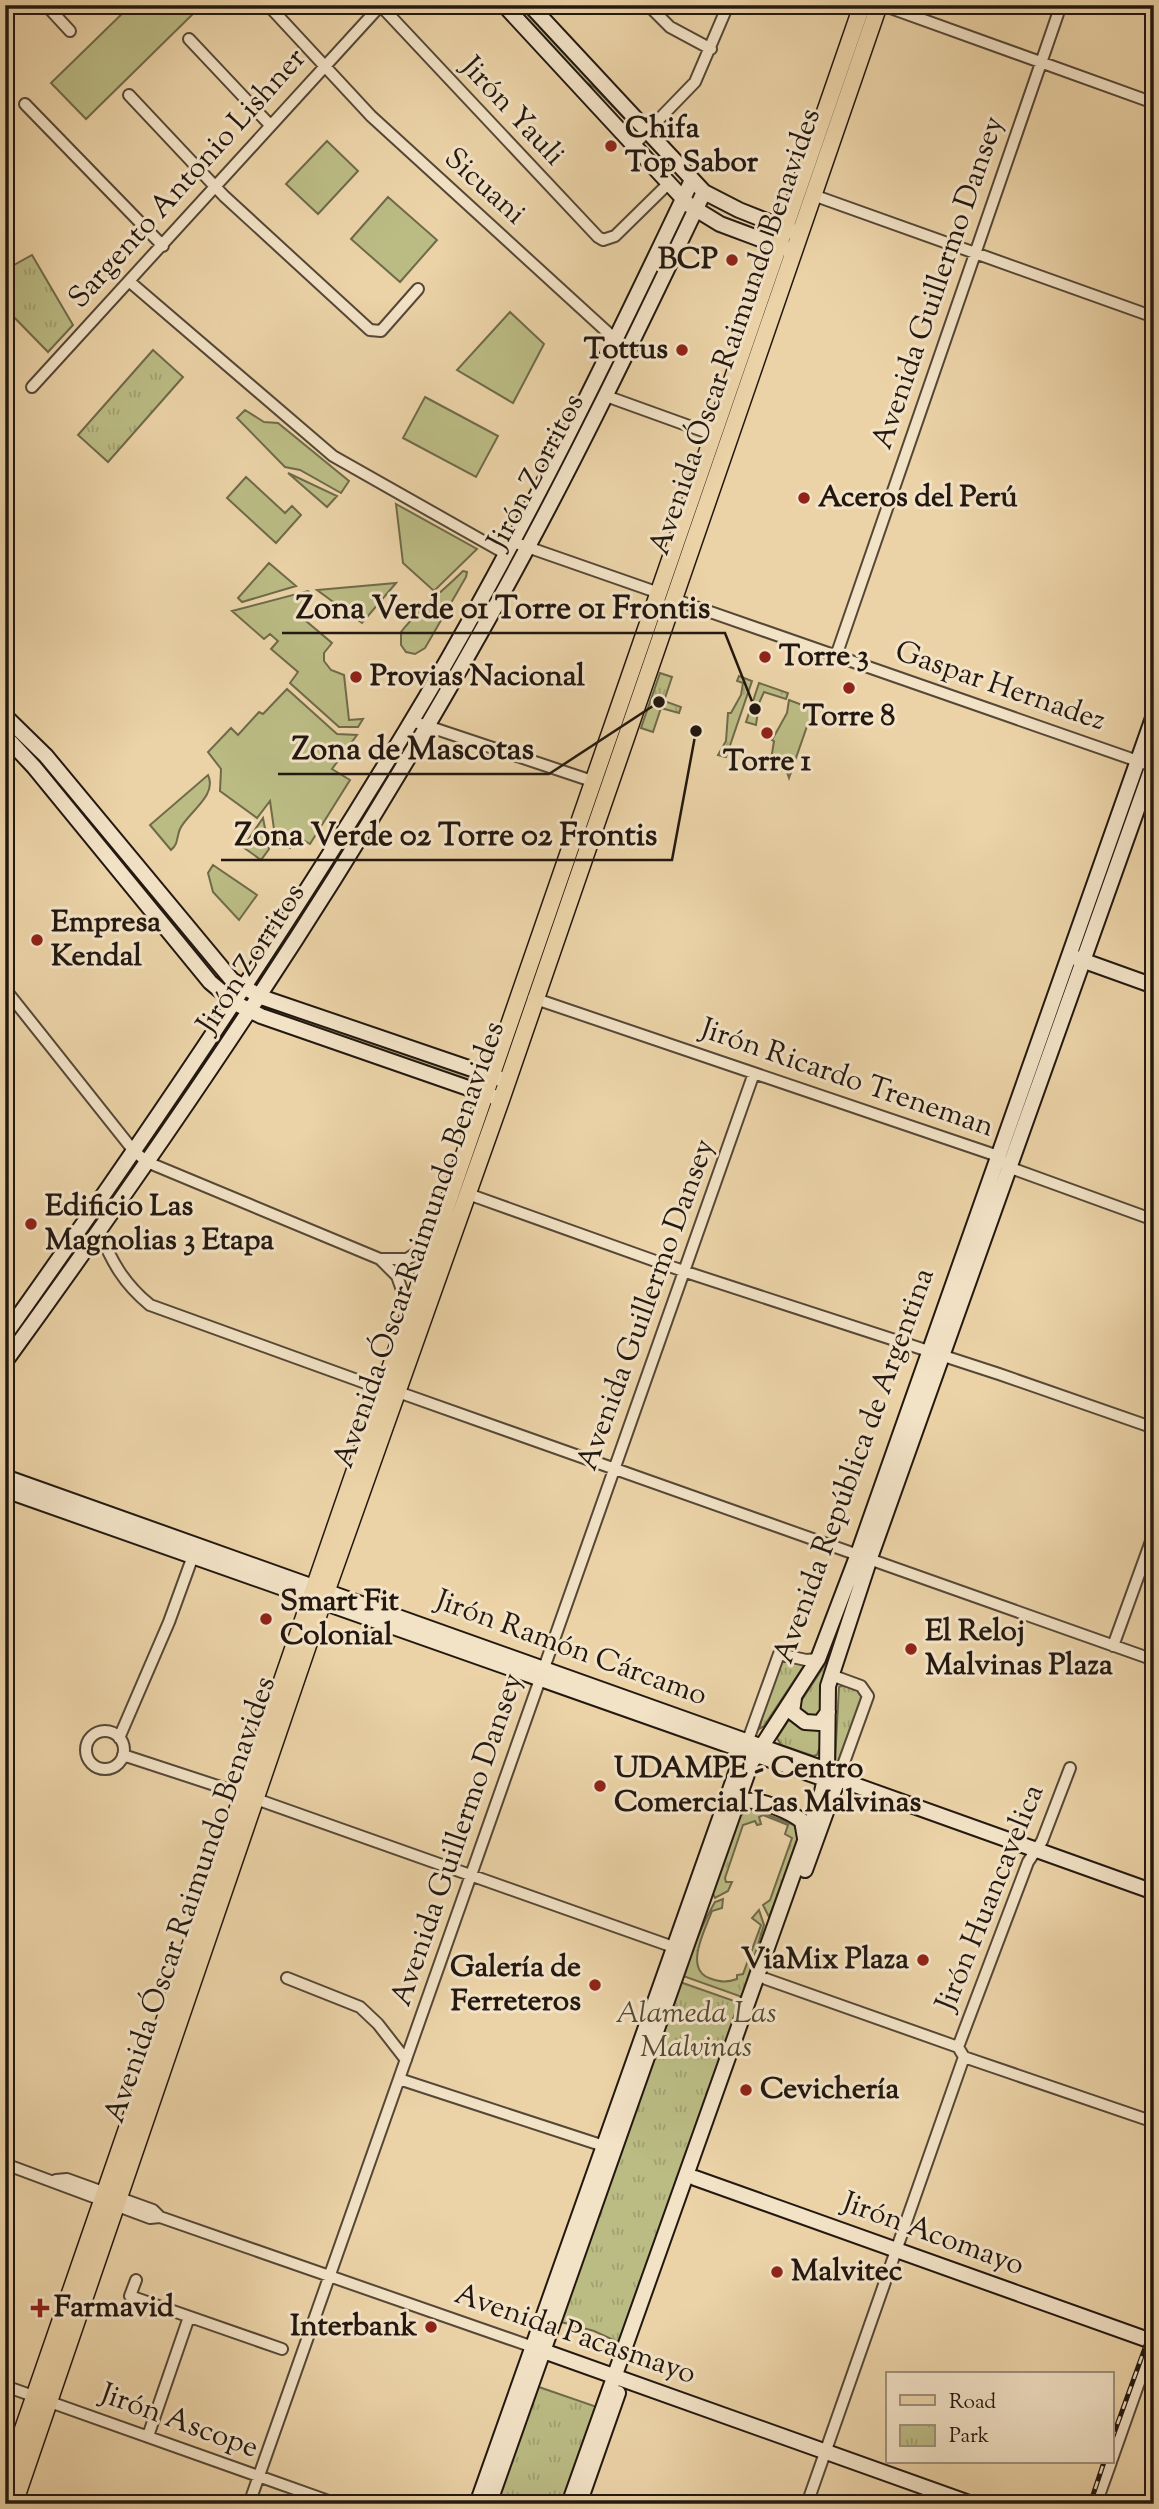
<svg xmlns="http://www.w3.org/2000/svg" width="1159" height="2509" viewBox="0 0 1159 2509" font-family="'Sorts Mill Goudy',serif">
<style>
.grass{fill:#bbbb84;stroke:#6f6a4a;stroke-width:2}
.park{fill:url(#park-tufts);stroke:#6f6a4a;stroke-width:2}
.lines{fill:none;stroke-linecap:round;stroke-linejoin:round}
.street-casing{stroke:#554736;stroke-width:14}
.secondary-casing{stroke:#231810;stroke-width:18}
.primary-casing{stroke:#231810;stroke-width:19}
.street{stroke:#f2e2c6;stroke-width:10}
.secondary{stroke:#f2e2c6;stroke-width:14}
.primary{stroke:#ebd3a7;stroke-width:16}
.rail-casing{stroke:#231810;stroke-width:5}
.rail{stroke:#f2e2c6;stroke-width:2.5;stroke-dasharray:8;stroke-linecap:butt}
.poi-dot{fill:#8f2418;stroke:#f2e2c6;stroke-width:2.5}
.labels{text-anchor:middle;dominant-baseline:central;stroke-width:6;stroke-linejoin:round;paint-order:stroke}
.street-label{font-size:30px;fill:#231810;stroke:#f2e2c6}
.poi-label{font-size:30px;font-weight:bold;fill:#231810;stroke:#f2e2c6;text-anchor:start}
.park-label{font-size:30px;font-style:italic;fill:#514933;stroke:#f2e2c6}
.leader{fill:none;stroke:#231810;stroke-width:2.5}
.callout-dot{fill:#231810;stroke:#f2e2c6;stroke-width:2.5}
.callout-label{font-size:32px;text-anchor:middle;font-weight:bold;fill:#231810;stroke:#f2e2c6;stroke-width:6;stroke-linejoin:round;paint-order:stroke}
</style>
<defs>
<pattern id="park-tufts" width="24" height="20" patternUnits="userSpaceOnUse" patternTransform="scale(1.75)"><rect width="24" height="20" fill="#bbbb84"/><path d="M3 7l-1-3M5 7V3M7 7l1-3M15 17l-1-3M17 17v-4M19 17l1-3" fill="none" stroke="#a0a071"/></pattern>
</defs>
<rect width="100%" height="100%" fill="#ebd3a7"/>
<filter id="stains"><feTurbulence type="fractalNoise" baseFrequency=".00286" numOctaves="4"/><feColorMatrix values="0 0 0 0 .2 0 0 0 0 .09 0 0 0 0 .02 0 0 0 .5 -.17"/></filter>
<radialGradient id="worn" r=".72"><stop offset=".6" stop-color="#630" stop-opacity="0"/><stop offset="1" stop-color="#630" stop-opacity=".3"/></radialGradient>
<path class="grass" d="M131,5H202L86,119L51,83Z
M511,5H521L626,120L595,88L577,76Z
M327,141L358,171L318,214L286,184Z
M388,197L437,240L400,282L351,239Z
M510,312L544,344L513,403L457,370Z
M425,397L498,436L476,477L403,438Z
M245,410L264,422L278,423L349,481L341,493L300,470L285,467L237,418Z
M288,473L337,496L327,507Z
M246,477L285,513L292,506L301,515L276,543L227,498Z
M396,504L477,549L434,591L403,563Z
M269,563L296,586L242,602L238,598Z
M463,571L467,572L466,577L425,648L415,654L406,652L401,645V632C419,609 442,592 463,571Z
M396,583L362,623L317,590Z
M308,591L314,596L299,615L332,643L324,653V661L331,670L344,675L349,720L363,719L358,727H339L290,683L298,672L271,649L278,641L270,634L264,639L232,611Z
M287,689L337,734L357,735L332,769L350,780L310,844L298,837L290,848L275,836L270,801L257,818L220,791L221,769L208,752L231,728L238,735L259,712L263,714Z
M789,700L813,709L789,778L787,772L770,766L774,741L772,740L787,713Z
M208,775C218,796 187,813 180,829C176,838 179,843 171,850L150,825Z
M263,818L269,849L261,860L243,847Z
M213,865L257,895L239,920L213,892L208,873Z
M273,1006L483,1079L480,1084L270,1013Z"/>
<path class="park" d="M32,255L73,325L48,352L5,308V270Z
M153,350L183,377L108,462L78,435Z
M660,673L672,677L664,701L681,707L679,713L661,708L653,732L641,728Z
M739,676L752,681L726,757L718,755L726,741L728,713H731L741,695L743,683L737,681Z
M759,683L788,693L786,699L764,692L759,703L756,725L746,722Z
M778,1658L805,1664L764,1726L759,1729Z
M826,1663L821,1744L817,1755L813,1756L781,1745L777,1738Z
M844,1685L861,1691L864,1696L841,1763L835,1761L839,1687Z
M753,1809L794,1825L800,1837L769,1917L763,1905L770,1900L792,1838L785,1834L788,1825L763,1815L759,1817L761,1824L757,1825L755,1821L743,1825L725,1878L726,1882H732L728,1891L715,1898L712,1892L741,1813Z
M723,1899L722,1908L712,1911C705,1930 684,1968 709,1978C720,1982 726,1983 737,1979V1975L743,1974L761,1925L752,1918L759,1910L764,1925L742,1997L683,1976C692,1950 701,1926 715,1902Z
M680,1982L740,2003L620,2343L594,2331L561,2322Z
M536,2386L597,2407L563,2504H495Z"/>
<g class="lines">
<defs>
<path id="street" d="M46,5L70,31
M268,5L371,116L616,340
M380,5L598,237L603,240L615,236L669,183
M648,5L670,27L711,49
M882,5L1154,103
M189,39L270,125
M129,95L224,196L370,330L381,331L418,289
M25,104L163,246
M634,145L695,82L728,5
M813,195L1154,317
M130,282L333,456L506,554
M32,387L381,5
M606,396L714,435
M513,542L659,593
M673,599L1152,766
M836,656L1061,5
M412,721L592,781
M5,989L133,1150L147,1162L380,1259H407L432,1243
M533,998L998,1156L1008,1167L1154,1220
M468,1194L686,1272L999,1374L1154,1428
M99,1230C111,1261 124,1284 150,1305L382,1389
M380,1259L397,1276L409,1310
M398,1392L1154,1660
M1113,1646L1154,1533
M831,1675L861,1686L868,1696L838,1779
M86 1750a19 19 0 1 1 38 0a19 19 0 1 1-38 0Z
M119,1738L169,1622L193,1556
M748,1740L779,1654L806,1660L818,1659
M123,1755L242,1794
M256,1799L679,1949
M287,1978L360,2007L378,2024L406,2060
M766,1979L958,2047L964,2057L1154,2122
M958,2047L1028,1862L1042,1841L1070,1768
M399,2079L610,2148
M5,2164L150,2218L160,2217L533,2347
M56,2180L67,2179L153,2210L160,2217
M136,2280L130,2296L282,2349
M5,2386L337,2504
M148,2436L189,2317
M1112,2459L1154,2340
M249,2504L754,1073
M807,2504L964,2057
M1096,2504L1111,2462"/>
<path id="secondary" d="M504,5L689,205L720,224L787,249
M530,5L704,192L739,210L792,231
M5,716L46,756L232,980L261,997L501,1079
M5,736L34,767L210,982L235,1003L261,1016L494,1097
M1076,958L1154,986
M5,1335C153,1127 296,916 426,697C524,530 609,355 692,180
M5,1362C176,1126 339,886 481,632C562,489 633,341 704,192
M5,1477L827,1770L838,1779L1154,1892
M5,1490L819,1777
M794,1698L792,1712L805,1722L820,1723L828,1712
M733,1812C737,1808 741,1803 747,1801C761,1799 791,1812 802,1821L805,1838
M805,1870L838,1779
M695,2178L1154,2342
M535,2348L972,2504
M477,2504L747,1742
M489,2504L751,1763L818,1659L858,1554L1154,715
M569,2504L821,1796L827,1770L828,1686L870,1558L1154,762
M579,2504L618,2393"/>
<path id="primary" d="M5,2481L862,5
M14,2504L327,1590L501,1100L879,5"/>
</defs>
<use href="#street" class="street-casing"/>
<use href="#secondary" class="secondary-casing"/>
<use href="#primary" class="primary-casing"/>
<use href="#street" class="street"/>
<use href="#secondary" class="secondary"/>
<use href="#primary" class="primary"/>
<defs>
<path id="rail" d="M1112,2439L1154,2323
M1090,2504L1104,2462"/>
</defs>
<use href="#rail" class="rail-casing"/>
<use href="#rail" class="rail"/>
</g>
<g class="poi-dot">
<circle cx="611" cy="146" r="7"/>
<circle cx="732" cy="260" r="7"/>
<circle cx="682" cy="350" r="7"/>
<circle cx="804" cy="498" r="7"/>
<circle cx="765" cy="657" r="7"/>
<circle cx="356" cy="677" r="7"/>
<circle cx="849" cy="688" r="7"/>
<circle cx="767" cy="733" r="7"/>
<circle cx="37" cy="940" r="7"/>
<circle cx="31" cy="1224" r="7"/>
<circle cx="266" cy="1619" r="7"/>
<circle cx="911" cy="1649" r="7"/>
<circle cx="600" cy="1786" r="7"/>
<circle cx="923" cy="1960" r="7"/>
<circle cx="595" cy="1985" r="7"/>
<circle cx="746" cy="2090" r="7"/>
<circle cx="777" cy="2272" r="7"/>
<path d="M36.5 2297.5h7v7h7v7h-7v7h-7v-7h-7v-7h7z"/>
<circle cx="431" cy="2327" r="7"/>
</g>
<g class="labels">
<g class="street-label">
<text transform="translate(512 112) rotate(47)">Jirón Yauli</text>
<text transform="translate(188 179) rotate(-48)">Sargento Antonio Lishner</text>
<text transform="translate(484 187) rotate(42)">Sicuani</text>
<text transform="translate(939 283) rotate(-71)">Avenida Guillermo Dansey</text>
<text transform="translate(736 332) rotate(-71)">Avenida Óscar Raimundo Benavides</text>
<text transform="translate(537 472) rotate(-62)">Jirón Zorritos</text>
<text transform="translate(1000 687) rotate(19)">Gaspar Hernadez</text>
<text transform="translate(252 959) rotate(-57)">Jirón Zorritos</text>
<text transform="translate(847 1079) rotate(19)">Jirón Ricardo Treneman</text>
<text transform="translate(420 1245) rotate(-71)">Avenida Óscar Raimundo Benavides</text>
<text transform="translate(647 1305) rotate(-70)">Avenida Guillermo Dansey</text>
<text transform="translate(855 1466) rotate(-70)">Avenida República de Argentina</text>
<text transform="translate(571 1649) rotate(20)">Jirón Ramón Cárcamo</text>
<text transform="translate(458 1840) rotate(-71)">Avenida Guillermo Dansey</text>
<text transform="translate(991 1898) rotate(-68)">Jirón Huancavelica</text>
<text transform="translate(191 1900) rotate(-71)">Avenida Óscar Raimundo Benavides</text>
<text transform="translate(933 2235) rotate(20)">Jirón Acomayo</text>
<text transform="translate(575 2335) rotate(19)">Avenida Pacasmayo</text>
<text transform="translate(179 2422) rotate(20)">Jirón Ascope</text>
</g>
<g class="poi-label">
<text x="625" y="129">Chifa<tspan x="625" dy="34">Top Sabor</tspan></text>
<text x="718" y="260" text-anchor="end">BCP</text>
<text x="668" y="350" text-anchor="end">Tottus</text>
<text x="818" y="498">Aceros del Perú</text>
<text x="779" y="657">Torre 3</text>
<text x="370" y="677">Provias Nacional</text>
<text x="849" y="717" text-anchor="middle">Torre 8</text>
<text x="767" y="762" text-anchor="middle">Torre 1</text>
<text x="51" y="923">Empresa<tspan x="51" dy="34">Kendal</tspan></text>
<text x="45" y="1207">Edificio Las<tspan x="45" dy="34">Magnolias 3 Etapa</tspan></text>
<text x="280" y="1602">Smart Fit<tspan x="280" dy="34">Colonial</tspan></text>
<text x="925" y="1632">El Reloj<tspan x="925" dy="34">Malvinas Plaza</tspan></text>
<text x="614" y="1769">UDAMPE - Centro<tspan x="614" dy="34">Comercial Las Malvinas</tspan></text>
<text x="909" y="1960" text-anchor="end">ViaMix Plaza</text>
<text x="581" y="1968" text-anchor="end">Galería de<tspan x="581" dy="34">Ferreteros</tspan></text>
<text x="760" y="2090">Cevichería</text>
<text x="791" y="2272">Malvitec</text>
<text x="54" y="2308">Farmavid</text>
<text x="417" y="2327" text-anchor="end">Interbank</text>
</g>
<g class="park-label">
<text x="696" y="2014">Alameda Las<tspan x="696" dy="34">Malvinas</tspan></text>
</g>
</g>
<path class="leader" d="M755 709L725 633H282M659 702L549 774H278M696 731L672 860H221"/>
<g class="callout-dot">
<circle cx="755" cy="709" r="7"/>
<circle cx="659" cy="702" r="7"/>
<circle cx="696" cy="731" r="7"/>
</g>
<g class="callout-label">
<text x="503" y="618">Zona Verde 01 Torre 01 Frontis</text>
<text x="413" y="759">Zona de Mascotas</text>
<text x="446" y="845">Zona Verde 02 Torre 02 Frontis</text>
</g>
<rect width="1159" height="2509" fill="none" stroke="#ebd3a7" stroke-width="28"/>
<rect x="7" y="7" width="1145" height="2495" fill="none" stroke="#231810" stroke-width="3.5"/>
<rect x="14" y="14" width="1131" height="2481" fill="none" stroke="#231810" stroke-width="2"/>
<rect x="886" y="2372" width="228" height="91" fill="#f2e2c6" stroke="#9f917d" stroke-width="2"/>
<rect x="900" y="2395" width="35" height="10" fill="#ebd3a7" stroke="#9f917d" stroke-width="2"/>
<text x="949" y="2408" font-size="21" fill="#231810">Road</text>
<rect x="900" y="2425" width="35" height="21" fill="url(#park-tufts)" stroke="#9f917d" stroke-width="2"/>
<text x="949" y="2442" font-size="21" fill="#231810">Park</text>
<rect width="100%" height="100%" filter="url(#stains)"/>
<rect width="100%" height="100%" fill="url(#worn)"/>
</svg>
